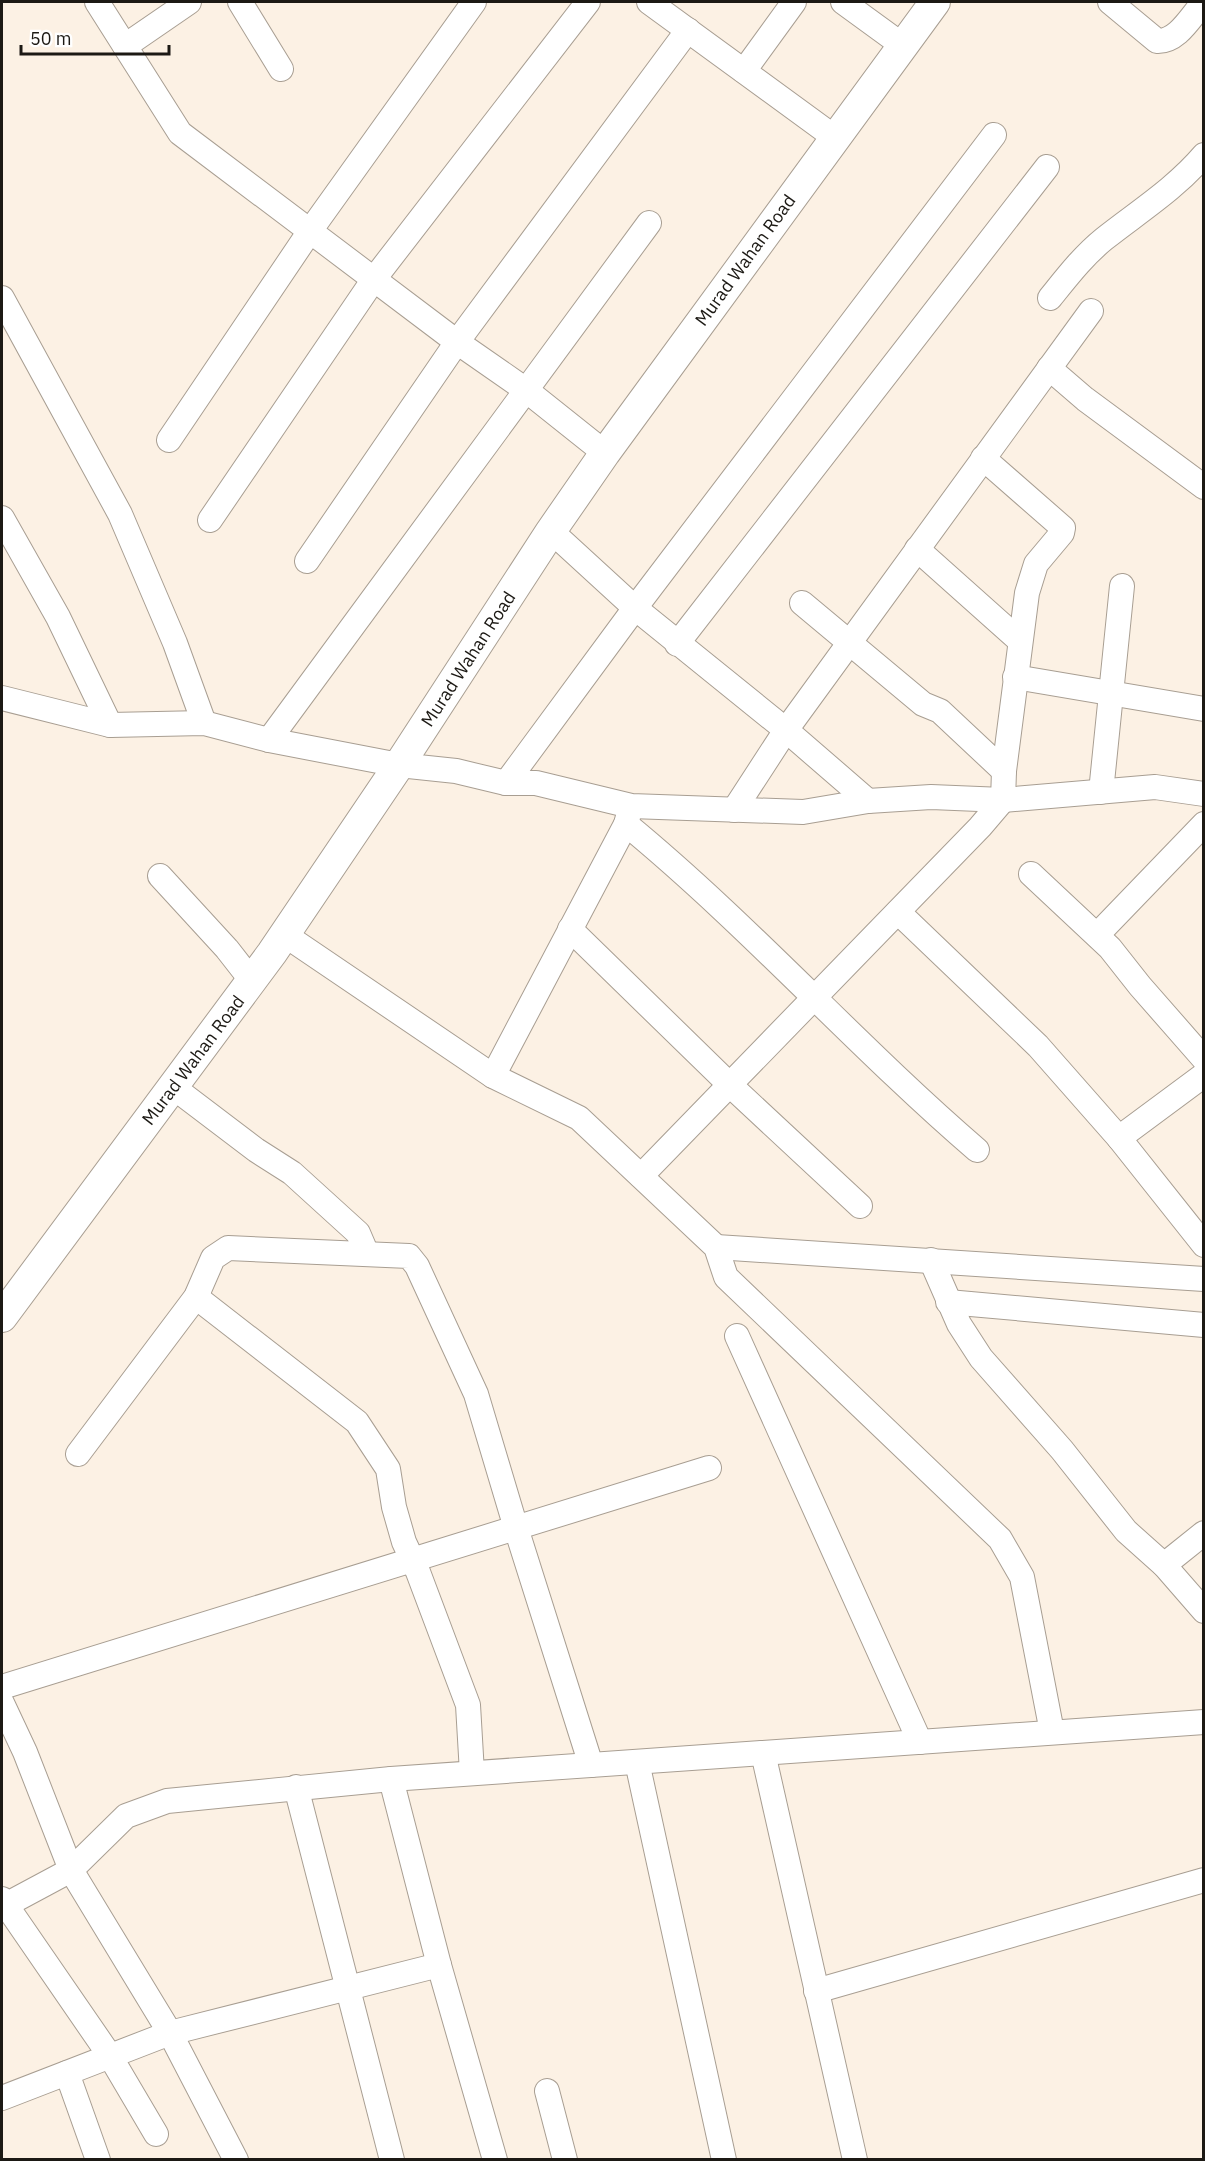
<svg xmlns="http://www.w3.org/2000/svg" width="1205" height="2161" font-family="'IBM Plex Sans',sans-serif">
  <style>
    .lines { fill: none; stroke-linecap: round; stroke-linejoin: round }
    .minor-casing { stroke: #a89e92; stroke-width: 26 }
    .tertiary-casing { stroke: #a89e92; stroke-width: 32 }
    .minor { stroke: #fff; stroke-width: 24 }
    .tertiary { stroke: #fff; stroke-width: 30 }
    .labels { text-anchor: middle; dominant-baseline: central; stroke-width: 5; stroke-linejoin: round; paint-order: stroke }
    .street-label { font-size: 18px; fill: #1c1914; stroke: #fff }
  </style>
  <rect width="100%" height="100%" fill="#fcf1e4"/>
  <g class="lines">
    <g class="minor-casing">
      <g id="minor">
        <polyline points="97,2 180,133 457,342 526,390 605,453"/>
        <polyline points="240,2 281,69"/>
        <polyline points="649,2 834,137"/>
        <polyline points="843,2 902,45"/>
        <path d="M1110,2L1157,41C1178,42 1191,16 1204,2"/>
        <polyline points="125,46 189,2"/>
        <polyline points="744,71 794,2"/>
        <polyline points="2,298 120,514 175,643 204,723"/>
        <path d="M1050,298C1067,277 1083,256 1104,239C1138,212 1175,189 1204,155"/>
        <polyline points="1049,368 1085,399 1204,487"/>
        <polyline points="169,440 310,231 474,2"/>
        <polyline points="2,518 58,617 110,725"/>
        <polyline points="210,520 374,279 588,2"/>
        <polyline points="551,531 635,608 786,730 868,801"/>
        <polyline points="917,549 1019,640"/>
        <polyline points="307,561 457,342 688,30"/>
        <polyline points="802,603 923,704 940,711 1004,771"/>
        <polyline points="677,644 1047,167"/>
        <polyline points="1015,677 1204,709"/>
        <polyline points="2,698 110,725 204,723 269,740 399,765 456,771 506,783 536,783 631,806 803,812 868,801 931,797 1003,800 1155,787 1204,794"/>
        <polyline points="269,740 649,223"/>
        <polyline points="506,783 635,608 994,135"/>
        <polyline points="1101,792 1122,586"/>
        <polyline points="734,810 786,730 1091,311"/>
        <path d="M626,824C750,926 856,1046 977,1150"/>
        <polyline points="1031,874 1110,948 1140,986 1204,1059"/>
        <polyline points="160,876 227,949 252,981"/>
        <polyline points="898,912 1038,1046 1119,1138 1204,1245"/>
        <polyline points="570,929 730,1085 860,1206"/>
        <polyline points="285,935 493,1076 579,1118 716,1247 726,1277 1000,1539 1022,1577 1052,1732"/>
        <polyline points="1097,935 1204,824"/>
        <polyline points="493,1076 626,824 630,809"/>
        <polyline points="173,1087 256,1150 292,1173 358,1233 367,1254"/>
        <polyline points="1119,1138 1204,1075"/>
        <polyline points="641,1176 980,827 1003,800 1004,771 1027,593 1036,564 1062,533 1063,528 983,458"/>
        <polyline points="716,1247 1204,1279"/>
        <polyline points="931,1260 959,1324 981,1358 1062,1450 1126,1531 1164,1565 1204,1611"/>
        <polyline points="196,1297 357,1422 388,1469 394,1507 404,1542 418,1572 468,1705 472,1773"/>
        <polyline points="948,1302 1204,1325"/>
        <polyline points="737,1336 920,1742"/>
        <polyline points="78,1454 196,1297 213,1258 228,1248 409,1256 417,1266 476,1394 516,1528 591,1765"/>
        <polyline points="1164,1565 1204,1533"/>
        <polyline points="2,1687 709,1468"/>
        <polyline points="2,1703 25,1752 71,1870 170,2033 236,2160"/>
        <polyline points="763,1753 855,2160"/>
        <polyline points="637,1762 724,2160"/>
        <polyline points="391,1779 439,1965 495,2160"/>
        <polyline points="296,1787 392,2160"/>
        <polyline points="2,1899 110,2056 156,2134"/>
        <polyline points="2,1907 71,1870 126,1816 167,1801 391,1779 1204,1722"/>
        <polyline points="816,1991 1204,1880"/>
        <polyline points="67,2073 98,2160"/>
        <polyline points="547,2091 565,2160"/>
        <polyline points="2,2098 170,2033 439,1965"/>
      </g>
    </g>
    <g class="tertiary-casing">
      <polyline id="tertiary" points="2,1317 272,953 399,765 551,531 605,453 935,2"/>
    </g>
    <use href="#minor" class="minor"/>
    <use href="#tertiary" class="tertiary"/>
  </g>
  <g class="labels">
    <g class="street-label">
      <text transform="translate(745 260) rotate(-54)">Murad Wahan Road</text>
      <text transform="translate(468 659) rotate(-57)">Murad Wahan Road</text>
      <text transform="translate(193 1060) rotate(-53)">Murad Wahan Road</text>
    </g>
  </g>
  <rect width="1205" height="2161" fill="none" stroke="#1c1914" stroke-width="6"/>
  <path d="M21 45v9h148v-9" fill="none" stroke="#1c1914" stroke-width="3"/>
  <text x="30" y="45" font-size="18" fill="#1c1914" stroke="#ffffff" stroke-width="4.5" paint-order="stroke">50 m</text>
</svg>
